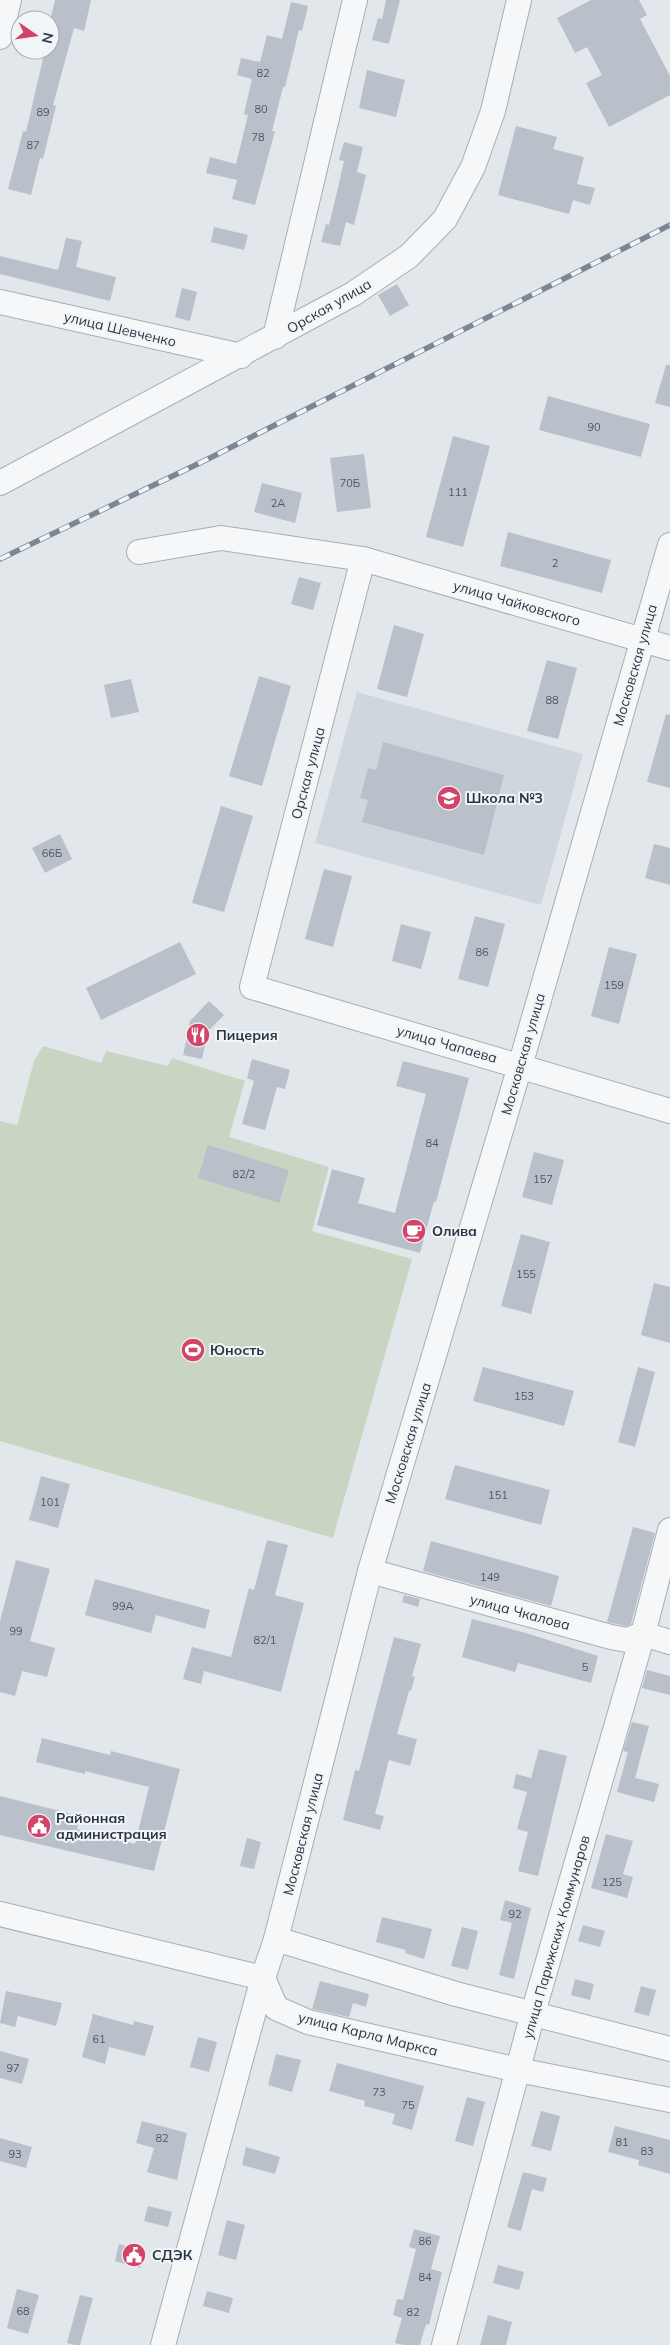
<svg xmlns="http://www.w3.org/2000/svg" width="670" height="2345" font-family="Mulish,sans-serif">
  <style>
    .built { fill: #d0d6dd }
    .green { fill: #c9d5c3 }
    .building { fill: #b9c0c9 }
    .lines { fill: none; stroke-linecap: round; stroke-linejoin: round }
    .minor-casing { stroke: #a7aeb6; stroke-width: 26 }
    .minor { stroke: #f5f7f9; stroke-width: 24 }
    .rail-casing { stroke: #7b8795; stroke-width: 5.5 }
    .rail { stroke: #f2f5f8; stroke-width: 4; stroke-dasharray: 11; stroke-linecap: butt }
    .labels { text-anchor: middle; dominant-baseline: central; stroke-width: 4; stroke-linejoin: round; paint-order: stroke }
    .number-label { font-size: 11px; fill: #4e5865 }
    .street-label { font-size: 14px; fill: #2a3644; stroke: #f2f5f8 }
    .poi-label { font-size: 14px; font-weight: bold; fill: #2a3644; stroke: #f2f5f8; text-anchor: start }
  </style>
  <rect width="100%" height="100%" fill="#e2e7eb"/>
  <polygon class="built" points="357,692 583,754 541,905 315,843"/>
  <polygon class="green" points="43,1046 101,1063 106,1051 168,1066 172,1058 245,1081 229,1137 329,1167 312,1231 412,1259 333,1538 0,1441 0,1121 17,1125 34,1061"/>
  <g class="building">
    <polygon points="55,0 91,0 84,31 74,28 53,105 56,106 43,159 40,158 31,195 8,189 23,131 26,132 45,50 50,50 50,21"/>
    <polygon points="386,0 400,0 389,44 372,40 378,18 382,19"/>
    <polygon points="591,0 639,0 647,15 640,19 670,76 670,95 609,127 586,83 602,75 587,47 575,53 557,18"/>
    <polygon points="291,2 308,6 302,31 299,30 285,87 283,87 272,131 275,131 255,205 232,199 237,180 206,173 210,157 236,164 248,115 244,114 252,79 237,75 241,58 260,62 267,35 282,39"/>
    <polygon points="367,70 405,80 396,117 359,108"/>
    <polygon points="516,126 557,137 553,149 584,157 577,184 595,188 590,205 573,200 569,214 498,195"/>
    <polygon points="344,142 363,147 357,172 366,175 354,225 346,222 340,246 321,242 326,224 329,225 337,192 344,161 339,160"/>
    <polygon points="214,227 248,235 244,250 211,242"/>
    <polygon points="66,238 82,241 76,267 116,277 110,301 0,274 0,256 58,270"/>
    <polygon points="397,284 409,305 390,316 378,295"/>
    <polygon points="182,288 197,292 190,321 175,317"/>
    <polygon points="666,365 670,365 670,407 655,403"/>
    <polygon points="548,396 650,424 641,457 539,430"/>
    <polygon points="453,436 490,446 463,547 426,537"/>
    <polygon points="364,454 371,508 337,512 330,458"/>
    <polygon points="262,483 302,493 295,523 254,512"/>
    <polygon points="508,532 611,560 602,593 500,566"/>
    <polygon points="299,577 321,583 313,610 291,604"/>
    <polygon points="394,625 424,634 407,697 377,689"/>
    <polygon points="547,660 577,668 558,739 527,731"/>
    <polygon points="259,676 291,686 262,786 229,776"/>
    <polygon points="131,679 139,712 111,718 104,685"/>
    <polygon points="666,714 670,715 670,788 647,782"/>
    <polygon points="383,742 504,775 484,855 362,822 368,800 360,798 368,768 376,770"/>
    <polygon points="221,806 253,816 224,912 192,903"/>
    <polygon points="60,834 72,859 45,873 32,848"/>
    <polygon points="654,844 670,848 670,885 645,878"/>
    <polygon points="324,869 352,876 333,947 305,939"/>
    <polygon points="475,916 505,924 488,987 458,979"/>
    <polygon points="401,924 431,932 421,969 392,961"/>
    <polygon points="180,942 196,974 101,1020 86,988"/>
    <polygon points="609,947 637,954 619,1024 591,1016"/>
    <polygon points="209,1001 224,1015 208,1031 202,1059 183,1055 190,1021"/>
    <polygon points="252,1059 290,1070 285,1089 277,1087 265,1130 242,1124 254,1081 247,1078"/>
    <polygon points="403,1061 469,1078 436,1202 434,1201 420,1253 317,1225 332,1169 365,1178 358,1203 395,1213 426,1094 396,1086"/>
    <polygon points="208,1145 289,1170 279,1203 198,1178"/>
    <polygon points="534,1152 564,1160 552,1205 522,1197"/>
    <polygon points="521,1234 550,1242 531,1314 501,1306"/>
    <polygon points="654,1283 670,1287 670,1343 641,1335"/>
    <polygon points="483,1367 574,1391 564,1426 473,1401"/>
    <polygon points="638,1367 655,1372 635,1447 618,1442"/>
    <polygon points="455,1465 550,1490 541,1525 445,1499"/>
    <polygon points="41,1476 70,1484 58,1528 29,1520"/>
    <polygon points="633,1527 655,1533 631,1624 626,1626 607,1622"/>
    <polygon points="267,1540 288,1545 275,1595 304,1603 281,1692 204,1671 201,1684 183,1679 192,1647 231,1657 249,1588 254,1590"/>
    <polygon points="431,1541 559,1576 551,1606 423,1571"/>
    <polygon points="16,1560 50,1569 30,1641 55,1648 47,1677 22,1671 15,1696 0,1692 0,1621"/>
    <polygon points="95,1579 210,1610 205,1629 156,1615 151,1633 85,1615"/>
    <polygon points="404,1595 420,1599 418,1607 402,1602"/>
    <polygon points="472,1619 526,1633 598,1656 591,1683 518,1663 515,1672 462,1657"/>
    <polygon points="394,1637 421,1644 412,1676 415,1677 411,1691 409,1691 397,1734 417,1739 410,1766 389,1760 375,1814 384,1816 380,1830 343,1820 355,1770 359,1771"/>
    <polygon points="647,1670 670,1676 670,1695 642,1688"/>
    <polygon points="632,1722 649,1726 635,1778 659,1784 654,1802 617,1792 628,1752 623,1751"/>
    <polygon points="42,1738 110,1755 111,1751 180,1769 154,1871 0,1835 0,1796 80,1816 77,1829 135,1844 149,1787 85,1771 85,1774 36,1762"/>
    <polygon points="539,1749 567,1756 538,1876 518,1871 528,1832 517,1829 527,1792 513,1788 516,1774 531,1778"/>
    <polygon points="606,1834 633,1841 623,1874 633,1877 627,1898 591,1888"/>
    <polygon points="247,1838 261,1842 254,1869 240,1866"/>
    <polygon points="505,1900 531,1908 514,1979 499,1975 512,1923 500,1920"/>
    <polygon points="382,1917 432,1929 424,1959 405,1953 406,1950 376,1942"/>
    <polygon points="583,1925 605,1931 600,1947 578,1941"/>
    <polygon points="462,1927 478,1931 468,1970 451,1966"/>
    <polygon points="575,1979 594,1984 590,2000 571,1995"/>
    <polygon points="320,1981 369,1994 366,2007 353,2003 349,2017 312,2009"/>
    <polygon points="641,1986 656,1990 649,2016 634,2012"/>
    <polygon points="6,1991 62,2003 56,2026 18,2016 15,2027 0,2023"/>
    <polygon points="93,2014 133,2025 134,2021 154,2026 145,2056 109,2047 105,2064 82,2057"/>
    <polygon points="198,2037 217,2042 209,2072 190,2067"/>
    <polygon points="0,2051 29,2059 22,2084 0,2078"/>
    <polygon points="276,2054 301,2060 292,2092 268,2085"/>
    <polygon points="337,2063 424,2086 412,2130 392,2124 395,2114 364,2106 365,2101 329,2091"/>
    <polygon points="467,2097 485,2102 473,2146 455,2141"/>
    <polygon points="541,2111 560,2116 551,2151 531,2146"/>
    <polygon points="142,2121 187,2133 177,2180 147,2172 154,2148 136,2143"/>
    <polygon points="615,2126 670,2140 670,2174 638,2165 639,2160 608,2152"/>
    <polygon points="0,2138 32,2147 26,2168 0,2161"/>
    <polygon points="246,2147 280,2157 275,2174 242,2165"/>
    <polygon points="523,2172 547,2178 543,2192 532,2189 521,2231 507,2227"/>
    <polygon points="148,2206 172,2212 168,2227 144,2221"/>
    <polygon points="227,2220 245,2225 236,2260 218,2255"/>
    <polygon points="414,2229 440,2236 431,2269 442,2272 429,2325 426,2324 420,2345 404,2345 395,2343 402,2318 393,2315 397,2299 403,2300 416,2249 409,2247"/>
    <polygon points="119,2244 145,2251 140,2268 115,2261"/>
    <polygon points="498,2265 524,2272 519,2290 493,2283"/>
    <polygon points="17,2289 39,2295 28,2334 7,2328"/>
    <polygon points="207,2291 233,2298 229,2313 203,2306"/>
    <polygon points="80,2295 93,2298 80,2345 75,2345 67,2343"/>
    <polygon points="488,2315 512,2322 506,2345 480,2345"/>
  </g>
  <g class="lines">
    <g class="minor-casing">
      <g id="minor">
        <polyline points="0,37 9,0"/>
        <polyline points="0,302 241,356"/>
        <polyline points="275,337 355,0"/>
        <polyline points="0,483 353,294 409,256 445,219 473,167 493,111 519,0"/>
        <polyline points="139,552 221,538 363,559 670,648"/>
        <polyline points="363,559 252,987 670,1111"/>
        <polyline points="370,1571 611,1637 627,1640 643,1634 670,1642"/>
        <polyline points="0,1914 263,1978 276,2008 308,2022 518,2070 670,2100"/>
        <polyline points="276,1939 456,1994 670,2049"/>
        <polyline points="163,2345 263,1978 276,1939 370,1571 520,1066 670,545"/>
        <polyline points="444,2345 533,2013 643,1634 670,1530"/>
      </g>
    </g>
    <use href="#minor" class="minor"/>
    <g class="rail-casing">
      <polyline id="rail" points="0,559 208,459 670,225"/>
    </g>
    <use href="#rail" class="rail"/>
  </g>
  <defs>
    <g id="school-disc" transform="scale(1.25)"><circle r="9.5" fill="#d24568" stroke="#f2f5f8"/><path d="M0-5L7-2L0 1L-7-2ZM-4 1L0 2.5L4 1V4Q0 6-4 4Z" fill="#fff"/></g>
    <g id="restaurant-disc" transform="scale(1.25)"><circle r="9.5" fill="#d24568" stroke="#f2f5f8"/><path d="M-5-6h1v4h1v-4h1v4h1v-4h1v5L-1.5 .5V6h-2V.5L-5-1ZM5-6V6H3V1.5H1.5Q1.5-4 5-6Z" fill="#fff"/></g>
    <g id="cafe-disc" transform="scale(1.25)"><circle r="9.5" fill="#d24568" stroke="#f2f5f8"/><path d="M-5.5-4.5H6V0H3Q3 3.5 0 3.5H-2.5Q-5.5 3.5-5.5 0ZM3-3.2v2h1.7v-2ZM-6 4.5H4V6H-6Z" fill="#fff"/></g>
    <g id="stadium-disc" transform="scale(1.25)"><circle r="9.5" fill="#d24568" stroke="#f2f5f8"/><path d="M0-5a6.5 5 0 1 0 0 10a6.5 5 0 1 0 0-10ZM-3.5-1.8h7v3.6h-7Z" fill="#fff"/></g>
    <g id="civic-disc" transform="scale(1.25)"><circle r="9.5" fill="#d24568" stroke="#f2f5f8"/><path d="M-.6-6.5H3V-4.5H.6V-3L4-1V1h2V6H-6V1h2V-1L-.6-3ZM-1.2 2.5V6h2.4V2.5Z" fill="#fff"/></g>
  </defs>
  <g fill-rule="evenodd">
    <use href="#school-disc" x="449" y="798"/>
    <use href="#restaurant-disc" x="198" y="1035"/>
    <use href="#cafe-disc" x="414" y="1231"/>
    <use href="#stadium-disc" x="193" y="1350"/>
    <use href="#civic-disc" x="39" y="1826"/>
    <use href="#civic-disc" x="134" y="2255"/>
  </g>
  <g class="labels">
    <g class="number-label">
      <text x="263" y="73">82</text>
      <text x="261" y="109">80</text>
      <text x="43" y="112">89</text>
      <text x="258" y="137">78</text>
      <text x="33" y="145">87</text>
      <text x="594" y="427">90</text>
      <text x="350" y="483">70Б</text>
      <text x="458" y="492">111</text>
      <text x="278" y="503">2А</text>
      <text x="555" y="563">2</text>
      <text x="552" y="700">88</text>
      <text x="52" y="853">66Б</text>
      <text x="482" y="952">86</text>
      <text x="614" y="985">159</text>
      <text x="432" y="1143">84</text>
      <text x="244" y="1174">82/2</text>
      <text x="543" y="1179">157</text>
      <text x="526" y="1274">155</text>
      <text x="524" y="1396">153</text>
      <text x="498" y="1495">151</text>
      <text x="50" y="1502">101</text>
      <text x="490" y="1577">149</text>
      <text x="123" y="1606">99А</text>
      <text x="16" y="1631">99</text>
      <text x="265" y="1640">82/1</text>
      <text x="585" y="1667">5</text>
      <text x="612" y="1882">125</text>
      <text x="515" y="1914">92</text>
      <text x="99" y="2039">61</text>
      <text x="13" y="2068">97</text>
      <text x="379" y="2092">73</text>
      <text x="408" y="2105">75</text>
      <text x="162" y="2138">82</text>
      <text x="622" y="2142">81</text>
      <text x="647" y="2151">83</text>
      <text x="15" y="2154">93</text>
      <text x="425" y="2241">86</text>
      <text x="425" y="2277">84</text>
      <text x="23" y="2311">68</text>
      <text x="413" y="2312">82</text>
    </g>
    <g class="street-label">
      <text transform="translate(329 306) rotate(-30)">Орская улица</text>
      <text transform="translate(120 329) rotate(13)">улица Шевченко</text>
      <text transform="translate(517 603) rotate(16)">улица Чайковского</text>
      <text transform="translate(635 665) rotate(-74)">Московская улица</text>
      <text transform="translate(308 773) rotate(-75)">Орская улица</text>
      <text transform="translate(447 1044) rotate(16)">улица Чапаева</text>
      <text transform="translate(523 1054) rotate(-74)">Московская улица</text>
      <text transform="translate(408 1443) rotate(-73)">Московская улица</text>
      <text transform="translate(520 1612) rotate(15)">улица Чкалова</text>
      <text transform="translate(303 1834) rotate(-76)">Московская улица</text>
      <text transform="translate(556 1937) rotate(-74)">улица Парижских Коммунаров</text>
      <text transform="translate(368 2034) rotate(14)">улица Карла Маркса</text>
    </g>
    <g class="poi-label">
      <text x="466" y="798">Школа №3</text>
      <text x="216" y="1035">Пицерия</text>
      <text x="432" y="1231">Олива</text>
      <text x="210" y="1350">Юность</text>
      <text x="56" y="1818">Районная<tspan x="56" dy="16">администрация</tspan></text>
      <text x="152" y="2255">СДЭК</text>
    </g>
  </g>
  <g transform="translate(35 35) rotate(103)"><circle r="24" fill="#f2f5f8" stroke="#a2a9b0"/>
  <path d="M0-4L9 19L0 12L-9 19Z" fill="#d24568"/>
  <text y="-8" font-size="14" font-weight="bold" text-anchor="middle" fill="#2a3644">N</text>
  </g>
</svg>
